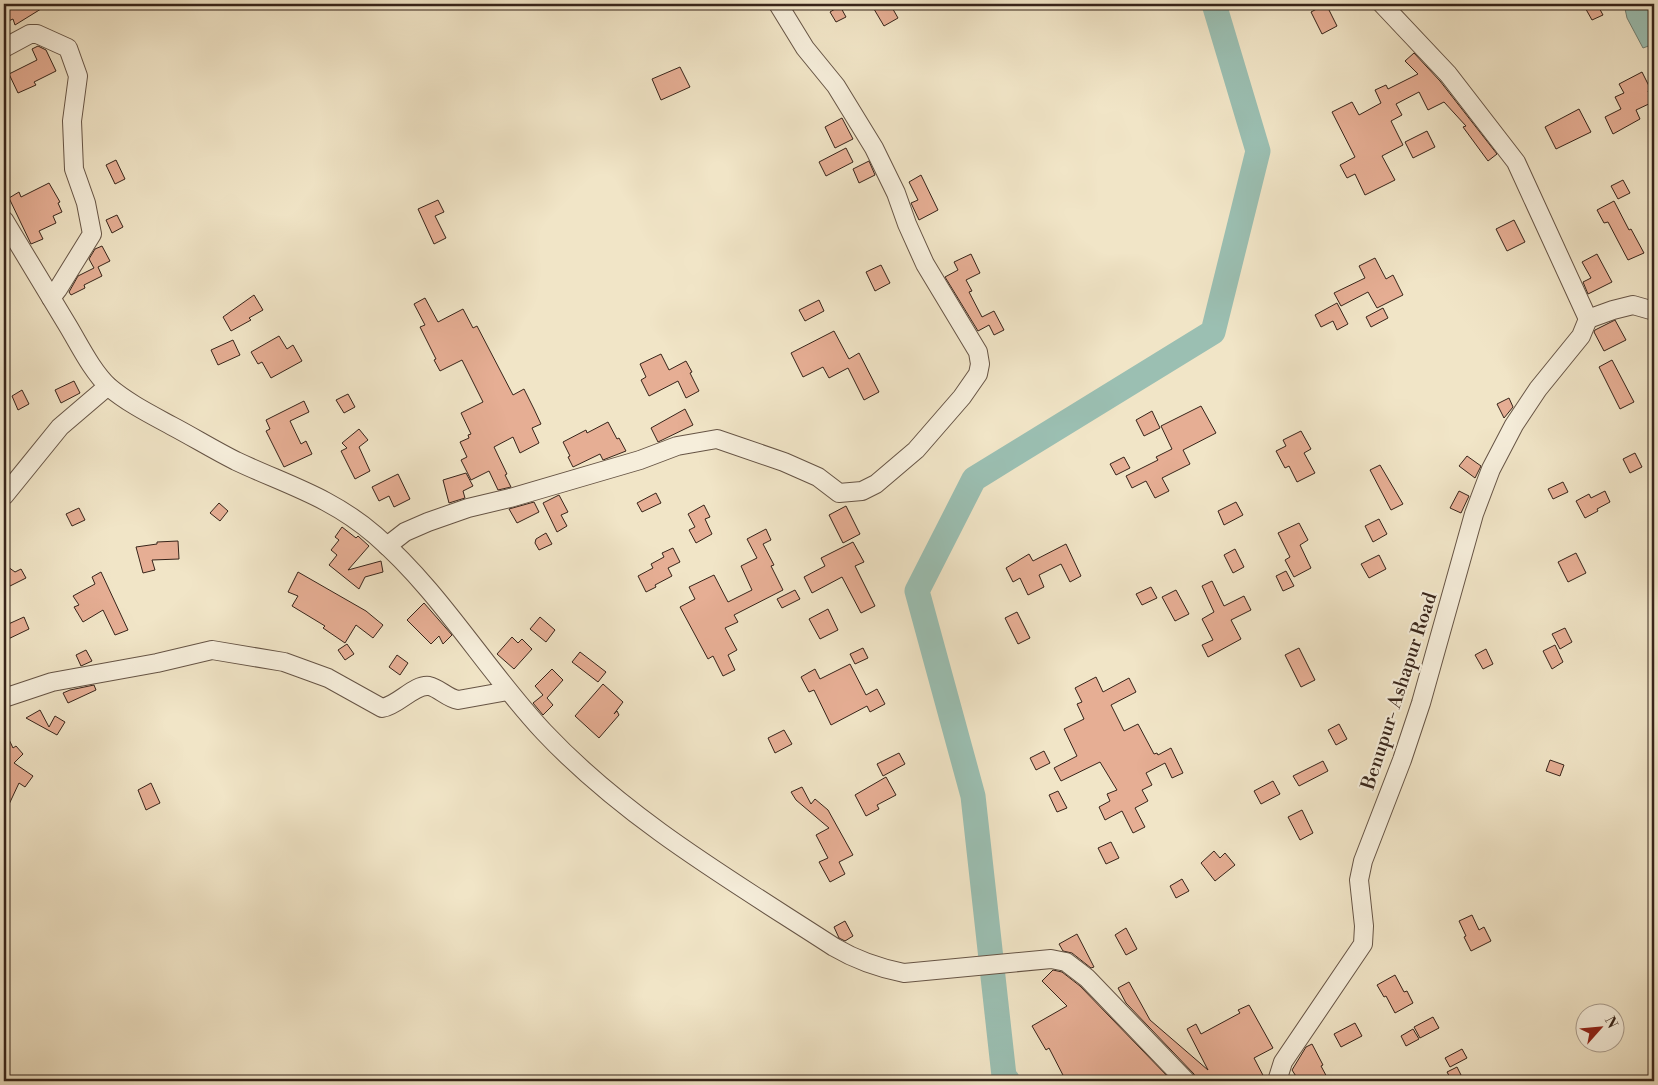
<svg xmlns="http://www.w3.org/2000/svg" width="1658" height="1085" font-family="'Libre Bodoni',serif">
  <style>
    .water { fill: #9bbfb2; stroke: #738175 }
    .lines { fill: none; stroke-linecap: round; stroke-linejoin: round }
    .river { stroke: #9bbfb2; stroke-width: 25 }
    .building { fill: #e6ae94; stroke: #37241a }
    .minor-casing { stroke: #665445; stroke-width: 20 }
    .minor { stroke: #f6eedb; stroke-width: 18 }
    .labels { text-anchor: middle; dominant-baseline: central; stroke-width: 4.5; stroke-linejoin: round; paint-order: stroke }
    .street-label { font-size: 19px; fill: #37241a; stroke: #f6eedb }
  </style>
  <rect width="100%" height="100%" fill="#f1e5c7"/>
  <filter id="stains"><feTurbulence type="fractalNoise" baseFrequency=".004" numOctaves="4"/><feColorMatrix values="0 0 0 0 .2 0 0 0 0 .09 0 0 0 0 .02 0 0 0 .5 -.17"/></filter>
  <radialGradient id="worn" r=".72"><stop offset=".6" stop-color="#630" stop-opacity="0"/><stop offset="1" stop-color="#630" stop-opacity=".3"/></radialGradient>
  <polygon class="water" points="1624,4 1654,4 1654,44 1643,48 1627,18"/>
  <g class="lines">
    <polyline class="river" points="1008,1081 1004,1076 973,796 917,591 974,479 1213,332 1258,151 1214,4"/>
  </g>
  <g class="building">
    <polygon points="11,4 49,4 15,25 13,19 4,23 4,7"/>
    <polygon points="871,4 890,4 898,18 884,26"/>
    <polygon points="1326,4 1337,26 1322,34 1311,12"/>
    <polygon points="1583,4 1597,4 1603,15 1592,20"/>
    <polygon points="840,6 846,17 836,22 830,12"/>
    <polygon points="38,46 46,50 56,71 34,82 36,85 18,93 9,74 37,60 32,49"/>
    <polygon points="1414,53 1440,81 1497,154 1488,161 1463,127 1466,126 1444,102 1428,110 1419,92 1396,104 1402,115 1391,121 1403,145 1382,156 1395,180 1365,195 1355,174 1347,178 1340,165 1355,157 1332,112 1352,102 1359,115 1381,103 1375,90 1386,85 1388,89 1418,74 1405,61"/>
    <polygon points="680,67 690,87 661,100 652,79"/>
    <polygon points="1642,72 1651,90 1648,91 1653,102 1636,110 1640,119 1613,134 1605,117 1621,109 1615,97 1624,93 1619,84"/>
    <polygon points="1579,109 1591,132 1556,149 1545,127"/>
    <polygon points="842,118 853,139 835,148 825,127"/>
    <polygon points="1427,131 1435,147 1413,158 1405,142"/>
    <polygon points="846,148 853,162 826,176 819,162"/>
    <polygon points="116,160 125,179 115,184 106,165"/>
    <polygon points="869,161 875,175 859,183 853,169"/>
    <polygon points="921,175 938,210 919,220 911,203 918,200 909,182"/>
    <polygon points="1623,180 1630,193 1618,199 1611,186"/>
    <polygon points="49,183 60,202 58,203 62,212 53,216 56,223 39,231 43,239 31,244 9,198 19,192 21,197"/>
    <polygon points="438,200 444,212 435,216 446,238 434,244 418,209"/>
    <polygon points="1614,201 1629,230 1631,229 1644,253 1628,260 1608,222 1604,223 1597,210"/>
    <polygon points="117,215 123,227 112,233 106,220"/>
    <polygon points="1514,220 1525,242 1507,251 1496,229"/>
    <polygon points="102,246 110,261 98,267 102,276 84,285 85,288 71,295 69,292 78,276 94,268 89,259 95,249"/>
    <polygon points="971,254 980,273 966,280 972,291 969,292 982,317 994,311 1004,330 994,335 989,325 978,331 945,277 958,270 954,262"/>
    <polygon points="1597,254 1612,282 1588,294 1583,282 1591,278 1582,262"/>
    <polygon points="1375,258 1386,279 1393,275 1403,295 1377,308 1368,292 1341,306 1334,293 1365,278 1359,266"/>
    <polygon points="881,265 890,283 875,291 866,272"/>
    <polygon points="254,295 263,310 249,318 251,320 231,331 223,317"/>
    <polygon points="425,298 438,322 463,309 473,328 477,326 513,395 524,389 534,409 541,424 532,428 539,443 520,453 513,437 494,447 507,474 505,475 511,487 498,490 489,471 471,480 461,460 467,457 460,442 469,438 468,435 471,434 461,413 483,402 462,360 440,371 434,360 436,359 420,327 425,325 414,304"/>
    <polygon points="819,300 824,311 805,321 799,310"/>
    <polygon points="1337,303 1348,324 1337,330 1333,321 1321,327 1315,315"/>
    <polygon points="1383,308 1388,318 1371,327 1366,317"/>
    <polygon points="1615,320 1626,340 1604,351 1594,332 1595,330"/>
    <polygon points="834,331 849,359 859,353 879,392 864,400 848,368 829,378 823,367 803,377 791,353"/>
    <polygon points="279,336 287,349 293,345 302,361 271,378 262,362 258,364 251,352"/>
    <polygon points="233,340 240,355 218,365 211,350"/>
    <polygon points="661,354 669,370 686,361 692,372 690,373 699,391 686,398 678,381 649,396 641,380 646,377 640,364"/>
    <polygon points="1612,360 1634,402 1620,409 1599,367"/>
    <polygon points="74,381 80,393 61,403 55,390"/>
    <polygon points="22,390 29,404 18,410 12,396"/>
    <polygon points="348,394 355,407 344,413 336,400"/>
    <polygon points="1509,398 1513,407 1504,418 1497,404"/>
    <polygon points="304,401 309,412 290,421 301,444 306,441 312,454 284,467 266,431 270,429 266,420"/>
    <polygon points="1201,406 1216,433 1183,450 1190,464 1162,478 1169,491 1155,498 1146,481 1132,488 1126,476 1158,460 1156,457 1172,449 1161,426"/>
    <polygon points="685,409 693,425 658,442 651,428"/>
    <polygon points="1152,411 1160,428 1144,436 1136,420"/>
    <polygon points="608,422 617,439 619,438 626,451 603,460 600,454 573,467 568,457 570,456 563,442 586,430 587,433"/>
    <polygon points="359,429 368,440 359,447 370,471 355,479 341,451 347,448 342,443"/>
    <polygon points="1301,431 1311,449 1304,453 1315,473 1297,482 1289,466 1285,468 1276,451 1286,446 1283,440"/>
    <polygon points="1635,453 1642,467 1630,473 1623,459"/>
    <polygon points="1467,456 1481,466 1475,478 1459,466"/>
    <polygon points="1124,457 1130,468 1116,475 1110,464"/>
    <polygon points="1380,465 1403,504 1391,510 1370,470"/>
    <polygon points="466,473 473,486 463,491 465,498 449,503 443,480"/>
    <polygon points="398,474 410,499 394,507 389,496 379,501 372,487"/>
    <polygon points="1563,482 1568,492 1553,499 1548,489"/>
    <polygon points="1459,491 1469,496 1461,513 1450,508"/>
    <polygon points="1605,491 1610,502 1597,509 1598,511 1585,518 1576,501 1589,494 1591,498"/>
    <polygon points="656,493 661,503 642,512 637,503"/>
    <polygon points="559,495 568,512 561,515 567,526 557,532 543,503"/>
    <polygon points="534,502 539,512 517,523 509,509"/>
    <polygon points="1236,502 1243,515 1224,525 1218,511"/>
    <polygon points="219,503 228,511 220,521 210,513"/>
    <polygon points="704,505 710,517 705,519 712,534 696,543 689,530 695,527 688,514"/>
    <polygon points="846,506 860,534 843,543 829,515"/>
    <polygon points="79,508 85,520 72,526 66,514"/>
    <polygon points="1379,519 1387,534 1373,542 1365,526"/>
    <polygon points="1299,523 1308,540 1300,545 1311,568 1294,577 1285,560 1290,557 1278,533"/>
    <polygon points="342,527 356,538 358,536 369,546 348,570 381,561 383,572 365,577 359,589 329,565 337,555 331,550 339,540 335,537"/>
    <polygon points="766,529 771,540 763,544 774,565 771,566 783,590 734,615 738,622 725,628 737,650 728,655 735,670 723,676 713,656 708,659 680,607 695,599 689,587 714,575 728,602 752,590 741,566 757,558 747,539"/>
    <polygon points="546,533 552,544 539,550 535,543 536,539"/>
    <polygon points="178,541 179,559 152,560 155,570 143,573 136,547 157,544 157,542"/>
    <polygon points="853,542 864,562 855,566 875,606 861,613 842,577 812,593 804,577 825,566 821,558"/>
    <polygon points="1066,544 1081,576 1070,582 1061,564 1039,575 1044,587 1028,595 1020,578 1013,582 1006,568 1029,554 1033,561"/>
    <polygon points="673,548 680,562 668,568 672,576 655,585 656,587 646,592 638,576 653,568 651,564 664,557 662,553"/>
    <polygon points="1235,549 1244,567 1233,573 1224,555"/>
    <polygon points="1576,553 1586,573 1568,582 1558,562"/>
    <polygon points="1379,555 1386,569 1369,578 1361,564"/>
    <polygon points="4,564 15,572 21,569 26,578 4,589"/>
    <polygon points="1286,571 1294,586 1283,591 1276,576"/>
    <polygon points="101,572 128,630 115,635 103,610 83,622 74,607 79,605 73,596 95,584 92,577"/>
    <polygon points="298,572 366,611 383,625 373,638 356,625 345,643 323,628 325,626 292,606 298,596 288,592"/>
    <polygon points="1212,581 1224,606 1244,596 1251,610 1231,620 1241,639 1208,657 1202,645 1213,640 1202,619 1214,612 1202,586"/>
    <polygon points="1151,587 1157,598 1142,605 1136,594"/>
    <polygon points="795,590 800,599 782,608 777,599"/>
    <polygon points="1176,590 1189,614 1175,621 1162,597"/>
    <polygon points="424,603 452,635 443,644 439,636 431,644 407,620"/>
    <polygon points="828,609 838,630 820,639 809,619"/>
    <polygon points="1017,612 1030,638 1018,644 1005,618"/>
    <polygon points="24,617 29,629 4,641 4,626"/>
    <polygon points="540,617 555,630 546,642 530,629"/>
    <polygon points="1565,628 1572,642 1560,649 1552,634"/>
    <polygon points="512,637 518,643 522,639 532,649 514,669 497,654"/>
    <polygon points="347,644 354,654 345,660 338,650"/>
    <polygon points="1555,645 1563,662 1552,669 1543,651"/>
    <polygon points="863,648 868,658 855,664 850,654"/>
    <polygon points="1299,648 1315,680 1301,687 1285,655"/>
    <polygon points="1486,649 1493,664 1483,669 1475,655"/>
    <polygon points="86,650 92,661 81,666 76,655"/>
    <polygon points="580,652 606,672 598,682 572,662"/>
    <polygon points="397,655 408,663 400,675 389,667"/>
    <polygon points="850,664 866,695 877,689 885,704 870,712 867,706 831,725 814,690 809,692 801,677 815,669 820,679"/>
    <polygon points="552,669 563,680 547,698 553,705 543,715 533,703 543,695 535,686"/>
    <polygon points="1096,677 1103,692 1129,678 1136,692 1111,705 1124,731 1138,724 1154,754 1157,753 1158,755 1171,748 1183,773 1172,778 1165,763 1146,773 1152,785 1142,790 1148,801 1135,808 1145,827 1133,833 1122,811 1105,820 1099,807 1110,801 1107,794 1117,790 1100,762 1061,781 1054,768 1077,756 1064,729 1084,719 1077,704 1082,702 1075,688"/>
    <polygon points="603,684 623,702 614,714 617,711 619,715 599,738 575,716"/>
    <polygon points="94,685 96,690 68,703 63,693 70,690"/>
    <polygon points="40,710 49,727 55,716 65,722 57,735 26,718"/>
    <polygon points="1339,724 1347,739 1336,745 1328,730"/>
    <polygon points="4,729 13,748 16,746 23,754 14,763 33,776 25,787 19,783 4,815"/>
    <polygon points="784,730 792,744 775,753 768,738"/>
    <polygon points="1044,751 1050,763 1036,770 1030,758"/>
    <polygon points="899,753 905,764 883,776 877,764"/>
    <polygon points="1550,760 1564,765 1560,776 1546,771"/>
    <polygon points="1323,761 1328,771 1299,786 1293,776"/>
    <polygon points="886,777 896,795 877,805 879,809 866,816 855,795"/>
    <polygon points="1273,781 1280,794 1261,804 1254,791"/>
    <polygon points="151,783 160,803 146,810 138,790"/>
    <polygon points="802,787 811,804 815,799 828,810 853,855 839,862 845,874 830,882 819,862 828,858 816,835 829,828 796,800 791,792"/>
    <polygon points="1058,791 1067,808 1057,812 1049,795"/>
    <polygon points="1302,810 1313,833 1300,840 1288,817"/>
    <polygon points="1111,842 1119,858 1106,864 1098,848"/>
    <polygon points="1214,851 1220,858 1225,853 1235,865 1215,881 1201,863"/>
    <polygon points="1182,879 1189,891 1176,898 1170,886"/>
    <polygon points="1472,915 1479,930 1484,927 1491,941 1471,951 1464,937 1466,936 1459,921"/>
    <polygon points="845,921 853,936 845,941 839,938 834,927"/>
    <polygon points="1126,928 1137,949 1126,955 1115,935"/>
    <polygon points="1077,934 1094,967 1091,968 1072,953 1063,951 1059,944"/>
    <polygon points="1053,970 1062,972 1080,986 1172,1081 1066,1081 1049,1048 1046,1050 1032,1026 1067,1006 1042,981"/>
    <polygon points="1395,975 1404,992 1407,991 1413,1003 1395,1013 1386,996 1384,997 1377,985"/>
    <polygon points="1129,982 1150,1020 1208,1070 1187,1029 1196,1024 1201,1034 1240,1013 1238,1010 1249,1005 1273,1048 1254,1058 1266,1081 1196,1081 1194,1074 1126,1003 1118,988"/>
    <polygon points="1433,1017 1439,1028 1420,1038 1414,1027"/>
    <polygon points="1355,1023 1362,1036 1341,1047 1334,1034"/>
    <polygon points="1413,1029 1419,1039 1406,1046 1401,1036"/>
    <polygon points="1312,1044 1323,1065 1321,1066 1329,1081 1299,1081 1292,1070 1306,1047"/>
    <polygon points="1462,1049 1467,1058 1450,1067 1445,1058"/>
    <polygon points="1457,1067 1464,1081 1452,1081 1447,1072"/>
  </g>
  <g class="lines">
    <g class="minor-casing">
      <g id="minor">
        <polyline points="1382,4 1448,74 1516,162 1588,319 1613,310 1633,305 1654,311"/>
        <polyline points="4,48 30,34 37,34 68,48 78,76 72,121 74,169 86,203 92,234 58,289 51,298"/>
        <path d="M4,220C25,255 47,291 68,326C80,346 92,371 109,387C128,403 150,414 172,426C193,437 214,450 236,461C287,485 331,497 375,535C441,592 485,669 544,732C627,820 734,882 834,947C856,960 879,968 904,973L1051,959L1066,962L1087,978L1186,1081"/>
        <polyline points="4,496 60,427 108,386"/>
        <polyline points="387,546 405,532 428,522 468,508 510,498 640,460 677,446 717,439 784,462 818,477 839,493 862,491 876,484 916,450 962,397 978,374 980,364 978,352 925,264 907,224 896,193 874,148 836,86 805,48 778,4"/>
        <path d="M4,698L52,682L157,663L212,650L284,662L328,678L382,708C399,705 414,684 429,686C439,688 447,698 458,700L508,691"/>
        <polyline points="1277,1081 1283,1062 1363,944 1364,926 1359,880 1363,861 1402,760 1421,703 1474,514 1491,469 1514,425 1538,389 1581,336 1588,319"/>
      </g>
    </g>
    <use href="#minor" class="minor"/>
  </g>
  <g class="labels">
    <g class="street-label">
      <text transform="translate(1399 691) rotate(-72)">Benupur- Ashapur Road</text>
    </g>
  </g>
  <rect width="1658" height="1085" fill="none" stroke="#f1e5c7" stroke-width="20"/>
  <rect x="5" y="5" width="1648" height="1075" fill="none" stroke="#37241a" stroke-width="2.5"/>
  <rect x="10" y="10" width="1638" height="1065" fill="none" stroke="#37241a"/>
  <g transform="translate(1600 1028) rotate(63)"><circle r="24" fill="#f6eedb" stroke="#aa9d8e"/>
  <path d="M0-4L9 19L0 12L-9 19Z" fill="#8f2418"/>
  <text y="-8" font-size="14" font-weight="bold" text-anchor="middle" fill="#37241a">N</text>
  </g>
  <rect width="100%" height="100%" filter="url(#stains)"/>
  <rect width="100%" height="100%" fill="url(#worn)"/>
</svg>
